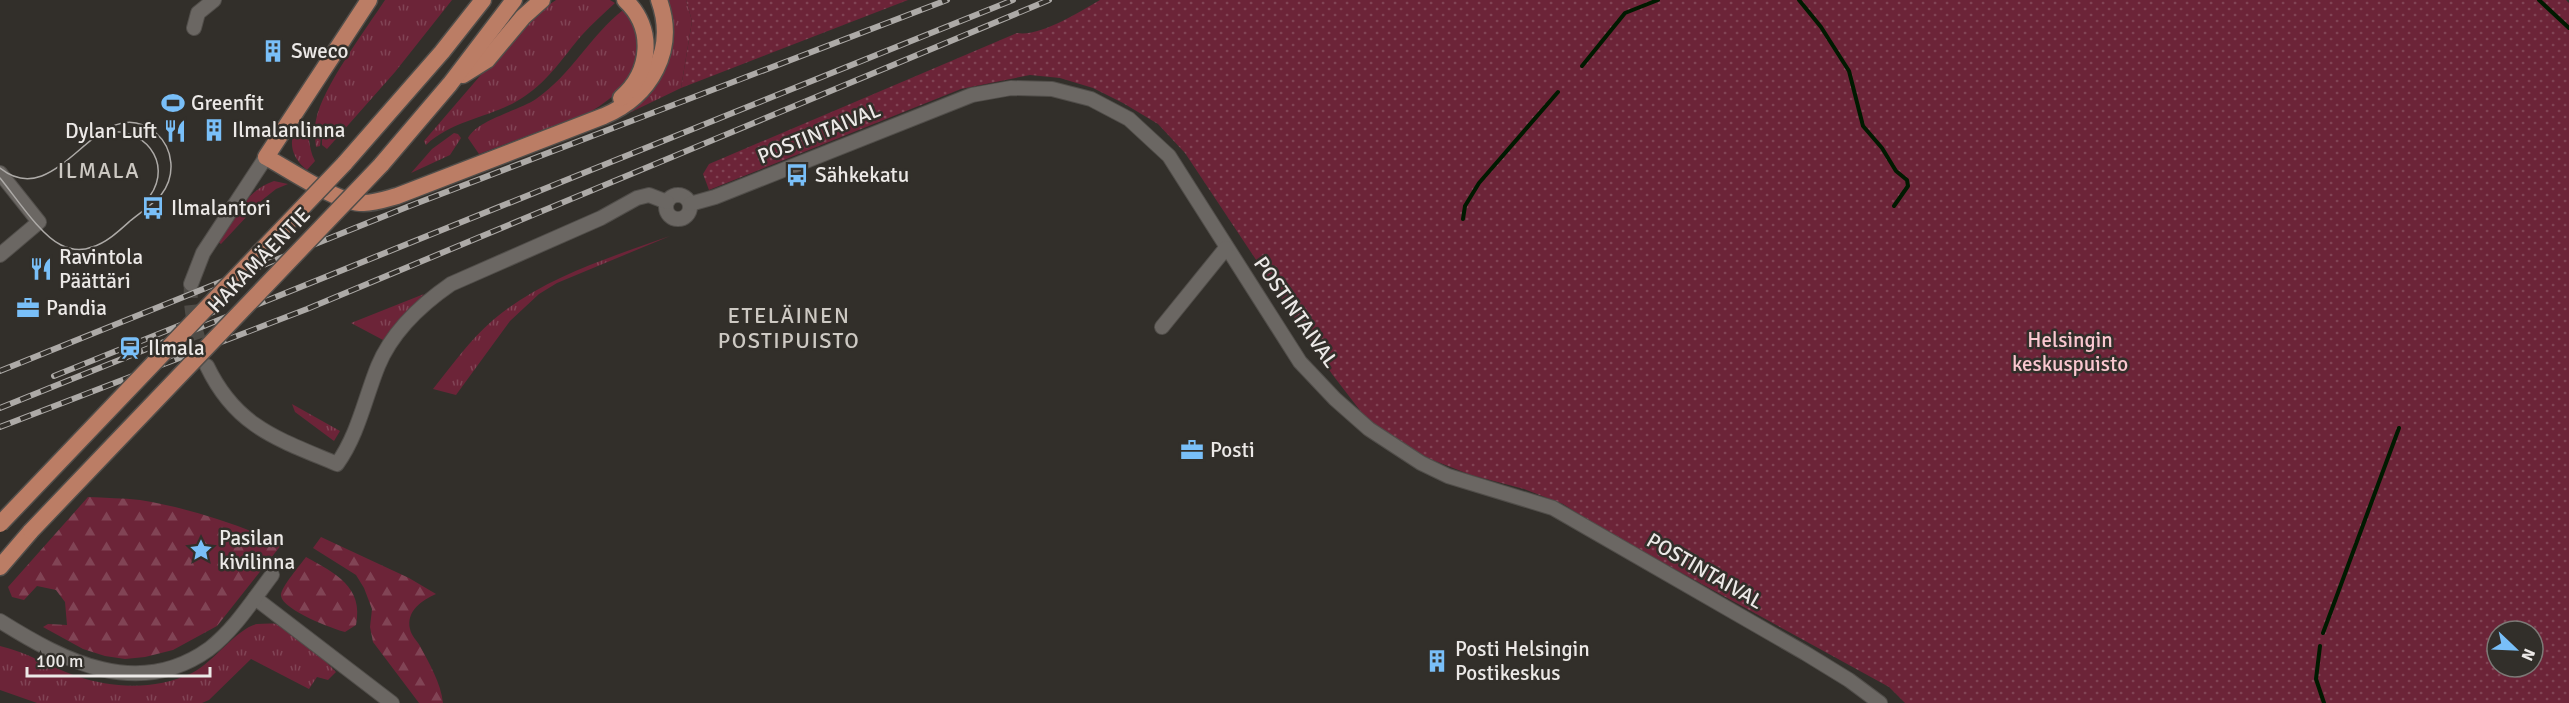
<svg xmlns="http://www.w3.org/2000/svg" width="2569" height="703" font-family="Signika,sans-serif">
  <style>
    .grass { fill: url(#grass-tufts) }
    .forest { fill: url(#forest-firs) }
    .park { fill: url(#park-dots); fill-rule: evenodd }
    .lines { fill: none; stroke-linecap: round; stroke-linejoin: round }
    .stream { stroke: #001a00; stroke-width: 4 }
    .minor-tunnel { stroke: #4e4b46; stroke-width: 14; stroke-dasharray: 14 7; stroke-linecap: butt }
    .minor-casing { stroke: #514e4a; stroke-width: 16 }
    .major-casing { stroke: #514e4a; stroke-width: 19 }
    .minor { stroke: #6b6763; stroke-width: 14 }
    .major { stroke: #bb7d65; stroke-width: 16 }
    .tram { stroke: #adaaa7; stroke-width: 1.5 }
    .rail-casing { stroke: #adaaa7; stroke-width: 6 }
    .rail { stroke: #322f2a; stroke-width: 4; stroke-dasharray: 11; stroke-linecap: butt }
    .major-bridge-casing { stroke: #514e4a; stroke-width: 19; stroke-linecap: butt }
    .major-bridge { stroke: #bb7d65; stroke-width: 16 }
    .labels { text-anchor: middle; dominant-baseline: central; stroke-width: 5; stroke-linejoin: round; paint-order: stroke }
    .poi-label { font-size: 21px; fill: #ece9e7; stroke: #322f2a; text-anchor: start }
    .street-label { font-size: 21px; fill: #ece9e7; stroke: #322f2a }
    .park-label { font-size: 21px; fill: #fac7d0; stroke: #322f2a }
    .neighbourhood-label { font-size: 22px; letter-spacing: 1.5px; fill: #cdc9c3; stroke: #322f2a }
  </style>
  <defs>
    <pattern id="grass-tufts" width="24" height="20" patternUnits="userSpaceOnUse" patternTransform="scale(1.5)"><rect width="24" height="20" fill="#6c2438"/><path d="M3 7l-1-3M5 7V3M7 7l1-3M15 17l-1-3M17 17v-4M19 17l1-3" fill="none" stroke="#814455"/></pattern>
    <pattern id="forest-firs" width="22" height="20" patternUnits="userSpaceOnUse" patternTransform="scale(1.5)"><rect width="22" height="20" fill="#6c2438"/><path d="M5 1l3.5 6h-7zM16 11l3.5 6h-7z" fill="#814455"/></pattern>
    <pattern id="park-dots" width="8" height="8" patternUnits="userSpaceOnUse" patternTransform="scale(1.5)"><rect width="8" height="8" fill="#6c2438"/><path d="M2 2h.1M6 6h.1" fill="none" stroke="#814455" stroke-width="1.8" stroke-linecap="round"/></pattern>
  </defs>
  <rect width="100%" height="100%" fill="#322f2a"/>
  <g class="grass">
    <path d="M385,0H452L395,72L327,149L322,145V126L320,146L316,147C315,138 314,128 316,120C322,88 366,29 385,0Z"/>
    <path d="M556,0H610L615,3C604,13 592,24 582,35C563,57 550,79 525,96C494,118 455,118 426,145L424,141L510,41L538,12Z"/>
    <path d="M666,0H686L692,21L681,88L623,116C669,89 678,50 666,0Z"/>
    <path d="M623,10C628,17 637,25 639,33C647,68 617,97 590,112L479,154L468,138C477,120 518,111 536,99C571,75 590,36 623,10Z"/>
    <path d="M302,119C311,132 307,146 315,161L307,170C289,156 287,136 302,119Z"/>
    <polygon points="454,133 458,134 461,138 450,155 411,173 432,149"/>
    <path d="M274,181L288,184L276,189L261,201L221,244L218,242C233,220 246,190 274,181Z"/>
    <path d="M670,236L557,283L539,294L510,321L456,395L433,389C452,365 470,340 493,320C542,278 611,257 670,236Z"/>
    <polygon points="424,294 383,340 351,323"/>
    <polygon points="292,404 340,431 334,441 295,412"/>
    <path d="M257,624C263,624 270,623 276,624C290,627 326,661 336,672L328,680L317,677L309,689L251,659L209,700L202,703H37L0,690V646C27,652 50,667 76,676C115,689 155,690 192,673C214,662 237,628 257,624Z"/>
  </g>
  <g class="forest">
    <path d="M88,497C105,498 123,498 140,500C189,508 237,524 282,544L217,626L173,650L145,657L125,659L105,656L83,649L43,627L48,624L67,625L65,602L56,590L37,586L24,600L12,597L8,587Z"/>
    <path d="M321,537L409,578L436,594C422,600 406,611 410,629C411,635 417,641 420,646C429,663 441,683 443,703H419L373,642L370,627L372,609L364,588L356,575L313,548Z"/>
    <path d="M306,557C335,573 364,587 356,625L345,632C333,629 283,610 281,596C280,588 301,564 306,557Z"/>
  </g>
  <g class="park">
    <polygon points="686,0 908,0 681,88 692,21"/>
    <path d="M1100,0H2566L2569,3V703H1905L1889,687L1602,529L1563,504L1524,489L1471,475L1430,459L1389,436L1365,417L1332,374L1185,153L1158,124L1123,103L1093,88L1060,78L1030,75L961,89L709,190L703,174L709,164L1017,33C1040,37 1079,12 1100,0ZM2497,631H2533V667H2497Z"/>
  </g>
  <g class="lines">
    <g class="stream">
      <polyline points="1799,0 1821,27 1849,71 1863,126 1882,148 1896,171 1907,180 1908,186 1894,206"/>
      <polyline points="2539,0 2569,28"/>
      <polyline points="1582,66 1625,13 1658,0"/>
      <polyline points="1463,219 1465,206 1479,183 1558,92"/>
      <polyline points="2323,633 2399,428"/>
      <polyline points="2320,646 2316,679 2324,703"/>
    </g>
    <path class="minor-tunnel" d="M191,284C189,311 196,333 205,358"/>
    <g class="minor-casing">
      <g id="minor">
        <polyline points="194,28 198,13 214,0"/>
        <polyline points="0,173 39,222 0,255"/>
        <circle cx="678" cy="207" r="12"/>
        <polyline points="690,204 715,197 972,95 1011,88 1052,89 1091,99 1129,119 1169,156 1300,362 1335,399 1369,429 1421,463 1448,476 1553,508 1805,653 1849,680 1880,703"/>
        <polyline points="191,284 203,253 266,157"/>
        <polyline points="1162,327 1226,248"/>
        <path d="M207,366C236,427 278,439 337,464C358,435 365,398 378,366C392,332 422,304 451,284L601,218L637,198L649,195L667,202"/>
        <polyline points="255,598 392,703"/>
        <path d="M0,621C64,661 138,700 209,649C234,630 253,600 272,575"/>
      </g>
    </g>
    <g class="major-casing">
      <g id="major">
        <path d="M369,0L266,157C290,170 339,204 364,203C375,203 386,199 397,196L604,116C651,96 677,50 659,0"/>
        <polyline points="463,75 487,60 523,17 542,0"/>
        <path d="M621,98C651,72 655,28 625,0"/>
        <polyline points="344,164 442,52 483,0"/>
        <polyline points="381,165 450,84 514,0"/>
        <polyline points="0,567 31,531"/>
      </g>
    </g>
    <use href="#minor" class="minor"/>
    <use href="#major" class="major"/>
    <g class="tram">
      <path d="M110,132C150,129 175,170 145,202"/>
      <path d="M0,168C60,216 98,85 156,133C174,149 176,176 161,195C152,205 140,213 130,221C119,231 106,243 92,247C82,251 71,250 61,245C40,235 15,196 0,178"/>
    </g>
    <g class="rail-casing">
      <g id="rail">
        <polyline points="0,371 407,207 947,0"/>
        <polyline points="54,376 213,312"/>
        <polyline points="0,408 1013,0"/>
        <polyline points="0,427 307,309 1049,0"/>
      </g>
    </g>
    <use href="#rail" class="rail"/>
    <g class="major-bridge-casing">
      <g id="major-bridge">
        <polyline points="0,524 344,164"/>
        <polyline points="31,531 381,165"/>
      </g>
    </g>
    <use href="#major-bridge" class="major-bridge"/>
  </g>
  <defs>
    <g id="building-bare" transform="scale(1.8)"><path d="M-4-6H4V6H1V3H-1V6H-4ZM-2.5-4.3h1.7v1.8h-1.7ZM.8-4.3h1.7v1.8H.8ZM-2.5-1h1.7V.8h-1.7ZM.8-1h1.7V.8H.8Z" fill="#79bff8" stroke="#322f2a" stroke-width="2.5" paint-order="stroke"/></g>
    <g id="stadium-bare" transform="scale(1.8)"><path d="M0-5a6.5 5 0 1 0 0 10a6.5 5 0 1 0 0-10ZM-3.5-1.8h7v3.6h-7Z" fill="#79bff8" stroke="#322f2a" stroke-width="2.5" paint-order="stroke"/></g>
    <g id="restaurant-bare" transform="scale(1.8)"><path d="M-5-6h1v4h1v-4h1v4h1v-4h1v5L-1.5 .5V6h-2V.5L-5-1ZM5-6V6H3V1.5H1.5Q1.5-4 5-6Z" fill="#79bff8" stroke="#322f2a" stroke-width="2.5" paint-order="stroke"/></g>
    <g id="bus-bare" transform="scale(1.8)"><path d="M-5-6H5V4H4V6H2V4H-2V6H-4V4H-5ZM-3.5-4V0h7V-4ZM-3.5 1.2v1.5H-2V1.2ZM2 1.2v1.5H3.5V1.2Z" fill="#79bff8" stroke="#322f2a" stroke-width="2.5" paint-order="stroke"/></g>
    <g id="office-bare" transform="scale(1.8)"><path d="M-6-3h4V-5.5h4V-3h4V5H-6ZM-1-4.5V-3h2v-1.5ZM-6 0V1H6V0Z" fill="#79bff8" stroke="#322f2a" stroke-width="2.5" paint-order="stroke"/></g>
    <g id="station-bare" transform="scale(1.8)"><path d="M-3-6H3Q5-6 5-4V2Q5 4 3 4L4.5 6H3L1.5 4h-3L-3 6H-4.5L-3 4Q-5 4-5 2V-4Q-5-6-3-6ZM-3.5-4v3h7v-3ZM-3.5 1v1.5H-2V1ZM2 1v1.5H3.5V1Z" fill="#79bff8" stroke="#322f2a" stroke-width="2.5" paint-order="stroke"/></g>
    <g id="sight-bare" transform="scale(1.8)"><path d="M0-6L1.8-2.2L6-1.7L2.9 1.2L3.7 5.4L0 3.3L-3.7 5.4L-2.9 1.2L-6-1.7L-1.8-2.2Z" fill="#79bff8" stroke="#322f2a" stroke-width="2.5" paint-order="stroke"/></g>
  </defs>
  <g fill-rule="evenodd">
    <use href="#building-bare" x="273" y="51"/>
    <use href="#stadium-bare" x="173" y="103"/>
    <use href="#building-bare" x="214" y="130"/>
    <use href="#restaurant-bare" x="175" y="131"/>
    <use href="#bus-bare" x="797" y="175"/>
    <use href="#bus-bare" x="153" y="208"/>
    <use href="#restaurant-bare" x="41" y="269"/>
    <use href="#office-bare" x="28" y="308"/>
    <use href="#station-bare" x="130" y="348"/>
    <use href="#office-bare" x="1192" y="450"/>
    <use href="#sight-bare" x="201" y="550"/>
    <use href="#building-bare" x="1437" y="661"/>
  </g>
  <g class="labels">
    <g class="poi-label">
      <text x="291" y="51">Sweco</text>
      <text x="191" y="103">Greenfit</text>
      <text x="232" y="130">Ilmalanlinna</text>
      <text x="157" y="131" text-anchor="end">Dylan Luft</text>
      <text x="815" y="175">Sähkekatu</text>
      <text x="171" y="208">Ilmalantori</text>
      <text x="59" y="257">Ravintola<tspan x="59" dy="24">Päättäri</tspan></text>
      <text x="46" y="308">Pandia</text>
      <text x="148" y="348">Ilmala</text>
      <text x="1210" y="450">Posti</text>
      <text x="219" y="538">Pasilan<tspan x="219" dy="24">kivilinna</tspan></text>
      <text x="1455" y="649">Posti Helsingin<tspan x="1455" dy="24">Postikeskus</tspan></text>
    </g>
    <g class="street-label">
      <text transform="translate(819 133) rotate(-22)">POSTINTAIVAL</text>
      <text transform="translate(259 260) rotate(-46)">HAKAMÄENTIE</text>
      <text transform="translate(1296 312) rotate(55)">POSTINTAIVAL</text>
      <text transform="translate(1705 571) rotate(30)">POSTINTAIVAL</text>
    </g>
    <g class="park-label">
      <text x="2070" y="340">Helsingin<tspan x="2070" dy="24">keskuspuisto</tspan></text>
    </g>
    <g class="neighbourhood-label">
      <text x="99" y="170">ILMALA</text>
      <text x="789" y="315">ETELÄINEN<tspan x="789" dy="25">POSTIPUISTO</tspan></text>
    </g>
  </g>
  <g transform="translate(2515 649) rotate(113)"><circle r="28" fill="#322f2a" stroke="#7c7976" stroke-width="1.5"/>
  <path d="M0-4.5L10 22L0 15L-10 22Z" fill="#79bff8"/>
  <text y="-9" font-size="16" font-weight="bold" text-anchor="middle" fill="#ece9e7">N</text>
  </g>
  <path d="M27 667v9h183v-9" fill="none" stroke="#ece9e7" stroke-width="3"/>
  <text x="36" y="667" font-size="18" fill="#ece9e7" stroke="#322f2a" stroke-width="4.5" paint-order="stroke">100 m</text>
</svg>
